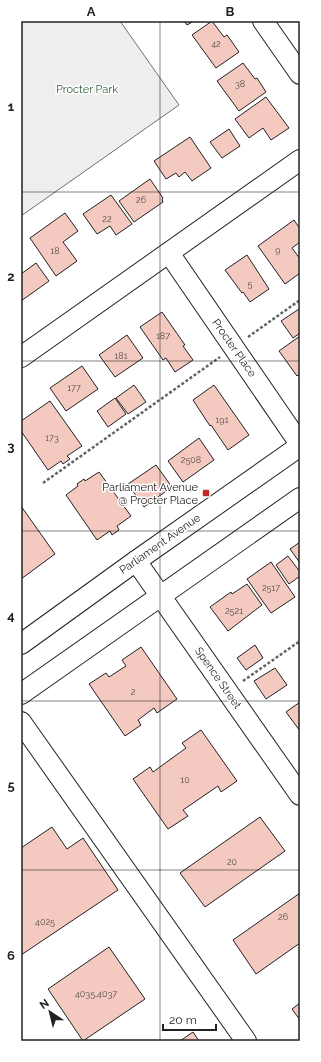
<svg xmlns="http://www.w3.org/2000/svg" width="321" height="1062" font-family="Raleway,sans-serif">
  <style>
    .green { fill: #eee; stroke: #6f6f6f }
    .building { fill: #f3c9c0; stroke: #222 }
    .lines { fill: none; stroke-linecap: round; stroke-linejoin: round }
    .minor-casing { stroke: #222; stroke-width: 22 }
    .path { stroke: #646464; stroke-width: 2.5; stroke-dasharray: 3 2; stroke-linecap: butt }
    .minor { stroke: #fff; stroke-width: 20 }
    .grid { fill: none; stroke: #222; stroke-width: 1; stroke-opacity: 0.55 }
    .poi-dot { fill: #c62828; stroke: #fff; stroke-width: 1.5 }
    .labels { text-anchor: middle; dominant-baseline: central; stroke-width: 3; stroke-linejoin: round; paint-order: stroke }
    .number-label { font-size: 9px; fill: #564c4a }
    .park-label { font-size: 11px; fill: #2f5e38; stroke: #fff }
    .street-label { font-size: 11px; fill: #222; stroke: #fff }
    .poi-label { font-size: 11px; fill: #222; stroke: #fff; text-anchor: end }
    .neatline { fill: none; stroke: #222; stroke-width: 1.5 }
    .grid-label { font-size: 13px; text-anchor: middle; font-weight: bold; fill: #222 }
  </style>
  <rect width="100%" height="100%" fill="#fff"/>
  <polygon class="green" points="21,21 120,21 179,105 21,216"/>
  <g class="building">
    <polygon points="184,21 194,21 187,25"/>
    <polygon points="212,21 224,37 227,35 239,52 216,68 192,35"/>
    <polygon points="243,63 255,79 257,78 266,92 239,111 217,81"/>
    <polygon points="266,97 289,128 271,140 263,128 249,138 235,119"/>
    <polygon points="229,129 240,146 222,158 210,142"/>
    <polygon points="190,137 211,168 192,181 185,172 179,177 176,173 166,179 154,161"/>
    <polygon points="150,179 163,198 162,199 163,202 134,222 119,201"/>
    <polygon points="111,195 132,224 116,235 110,226 97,234 83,214"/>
    <polygon points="65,213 78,231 63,242 77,261 56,276 30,238"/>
    <polygon points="294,220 300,229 300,242 292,248 300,259 300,273 285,284 258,246"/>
    <polygon points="247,255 269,289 250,302 243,292 242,293 225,270"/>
    <polygon points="36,263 49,281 21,301 21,274"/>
    <polygon points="299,309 300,311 300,333 293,338 281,321"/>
    <polygon points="162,312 185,345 183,346 193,360 175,372 166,358 163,360 140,327"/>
    <polygon points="127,335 143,358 115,377 99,355"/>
    <polygon points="300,336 300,378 298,375 297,376 279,351"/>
    <polygon points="82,366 98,389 66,411 50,388"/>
    <polygon points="134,385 146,402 128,414 116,398"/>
    <polygon points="214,385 249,435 228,450 211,425 210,426 193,400"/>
    <polygon points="115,398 126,414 108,427 97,411"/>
    <polygon points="50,401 82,446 67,456 70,459 63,464 61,461 48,470 21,431 21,421"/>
    <polygon points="199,438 214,460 183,482 168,461"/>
    <polygon points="156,465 172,487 144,507 128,484"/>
    <polygon points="99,472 131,516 117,526 119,530 112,535 110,531 97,540 66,495 78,486 77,484 84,479 85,481"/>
    <polygon points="21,506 55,554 21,579"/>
    <polygon points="300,542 300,563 290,549"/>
    <polygon points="288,556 300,572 300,576 289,584 276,565"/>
    <polygon points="271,562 295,597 271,613 247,579"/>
    <polygon points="247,584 262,605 228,631 210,607 231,592 232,594"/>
    <polygon points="255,645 263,658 246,670 237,658"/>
    <polygon points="141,647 177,699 157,713 154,708 138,720 141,725 125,736 89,684 106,673 109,677 126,666 122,660"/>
    <polygon points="275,668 287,685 266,699 254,681"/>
    <polygon points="300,702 300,731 286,712"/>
    <polygon points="201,730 237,781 221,792 218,786 183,810 188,816 168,829 133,779 150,767 153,772 186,748 182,743"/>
    <polygon points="260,817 285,851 205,907 180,873"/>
    <polygon points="52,827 67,849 83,838 118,890 21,955 21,848"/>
    <polygon points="300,893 300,943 256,974 233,940"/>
    <polygon points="109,947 145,999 83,1041 48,989"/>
    <polygon points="300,1003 300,1020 292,1009"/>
    <polygon points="193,1032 199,1041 180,1041"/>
  </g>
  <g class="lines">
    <g class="minor-casing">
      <g id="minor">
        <polyline points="263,21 300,74"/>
        <polyline points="169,253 300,444"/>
        <polyline points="21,357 300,160"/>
        <polyline points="136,561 300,795"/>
        <polyline points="21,644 136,561 300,446"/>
        <polyline points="21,694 300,498"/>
        <polyline points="21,722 246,1041"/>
      </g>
    </g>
    <g class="path">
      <polyline points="248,337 300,300"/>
      <polyline points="43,483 220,357"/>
      <polyline points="243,681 300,641"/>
    </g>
    <use href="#minor" class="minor"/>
  </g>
  <path class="grid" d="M160,21V1041M21,192H300M21,361H300M21,531H300M21,701H300M21,870H300"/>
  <rect class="poi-dot" x="202" y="489" width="8" height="8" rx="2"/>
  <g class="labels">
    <g class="number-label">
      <text x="216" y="44">42</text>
      <text x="240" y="84">38</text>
      <text x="141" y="200">26</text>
      <text x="107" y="219">22</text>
      <text x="278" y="250">9</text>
      <text x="55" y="251">18</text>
      <text x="250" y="284">5</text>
      <text x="163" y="336">187</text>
      <text x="121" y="356">181</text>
      <text x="74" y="388">177</text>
      <text x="222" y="420">191</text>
      <text x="52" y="438">173</text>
      <text x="191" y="460">2508</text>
      <text x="271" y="588">2517</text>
      <text x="234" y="611">2521</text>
      <text x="133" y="692">2</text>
      <text x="185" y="780">10</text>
      <text x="232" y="862">20</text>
      <text x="283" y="917">26</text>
      <text x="45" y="922">4025</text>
      <text x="96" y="994">4035,4037</text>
    </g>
    <g class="park-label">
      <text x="87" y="89">Procter Park</text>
    </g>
    <g class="street-label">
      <text transform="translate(234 348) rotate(55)">Procter Place</text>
      <text transform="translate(160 544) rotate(-35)">Parliament Avenue</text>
      <text transform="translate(218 678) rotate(55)">Spence Street</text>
    </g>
    <g class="poi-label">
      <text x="198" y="487">Parliament Avenue<tspan x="198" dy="13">@ Procter Place</tspan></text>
    </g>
  </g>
  <rect width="321" height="1062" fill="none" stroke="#ffffff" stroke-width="44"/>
  <g transform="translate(50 1012) rotate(325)" stroke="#ffffff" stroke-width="3" paint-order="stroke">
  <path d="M0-3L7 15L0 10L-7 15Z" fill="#222222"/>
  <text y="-6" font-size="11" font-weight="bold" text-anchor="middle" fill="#222222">N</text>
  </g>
  <path d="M163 1024v6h53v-6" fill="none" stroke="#222222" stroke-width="2"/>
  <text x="169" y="1024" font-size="12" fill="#222222" stroke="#ffffff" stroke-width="3" paint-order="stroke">20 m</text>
  <rect x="22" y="22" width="277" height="1018" class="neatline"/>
  <g class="grid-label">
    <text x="91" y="16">A</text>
    <text x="230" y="16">B</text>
    <text x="11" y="111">1</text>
    <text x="11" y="281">2</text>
    <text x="11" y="451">3</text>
    <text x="11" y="620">4</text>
    <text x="11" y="790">5</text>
    <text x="11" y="960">6</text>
  </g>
</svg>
